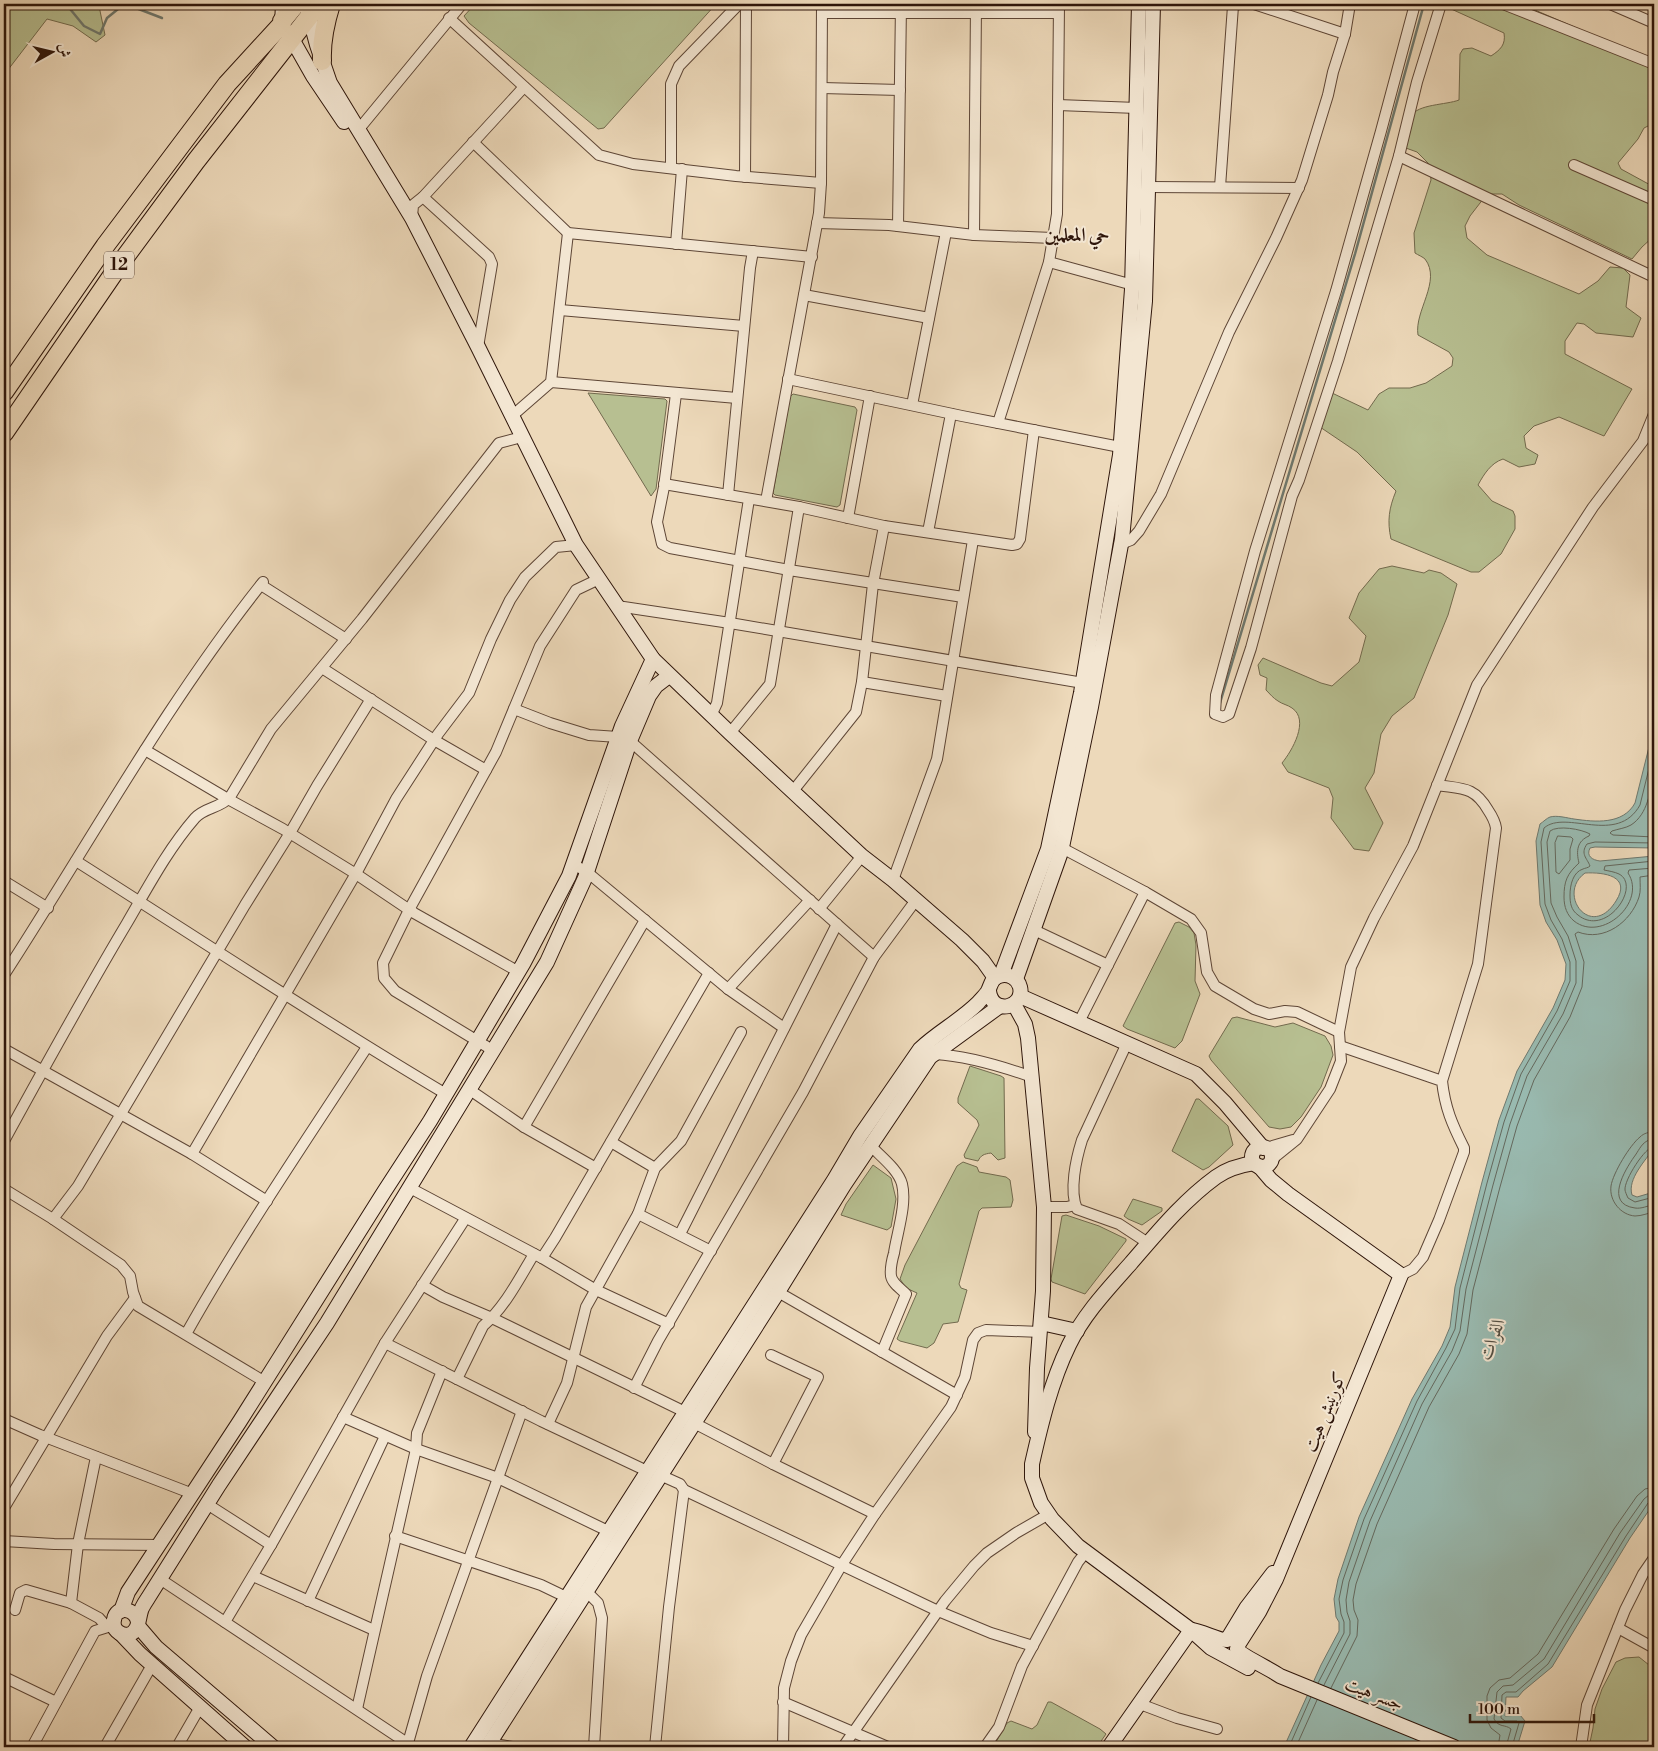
<svg xmlns="http://www.w3.org/2000/svg" width="1658" height="1751" font-family="'Libre Bodoni',Amiri,serif">
  <style>
    .green { fill: #b7bf91; stroke: #726a4e }
    .water { fill: #99bab0; stroke: #6e786e; fill-rule: evenodd }
    .lines { fill: none; stroke-linecap: round; stroke-linejoin: round }
    .shore { stroke: #64685d; stroke-width: 1 }
    .stream { stroke: #6e786e; stroke-width: 2.5 }
    .street-casing { stroke: #5e4636; stroke-width: 12 }
    .secondary-casing { stroke: #2e150a; stroke-width: 16 }
    .highway-casing { stroke: #2e150a; stroke-width: 20 }
    .street { stroke: #f3e6d2; stroke-width: 10 }
    .secondary { stroke: #f3e6d2; stroke-width: 14 }
    .highway { stroke: #edd9ba; stroke-width: 18 }
    .labels { text-anchor: middle; dominant-baseline: central; stroke-width: 4; stroke-linejoin: round; paint-order: stroke }
    .shield { fill: #f3e6d2; stroke: #695446; stroke-width: 1 }
    .shield-label { font-size: 16px; font-weight: bold; fill: #2e150a }
    .street-label { font-size: 18px; fill: #2e150a; stroke: #f3e6d2 }
    .neighbourhood-label { font-size: 19px; font-weight: bold; fill: #2e150a; stroke: #f3e6d2 }
    .water-label { font-size: 19px; font-style: italic; fill: #534f44; stroke: #f3e6d2 }
  </style>
  <rect width="100%" height="100%" fill="#edd9ba"/>
  <filter id="stains"><feTurbulence type="fractalNoise" baseFrequency=".004" numOctaves="4"/><feColorMatrix values="0 0 0 0 .2 0 0 0 0 .09 0 0 0 0 .02 0 0 0 .5 -.17"/></filter>
  <radialGradient id="worn" r=".72"><stop offset=".6" stop-color="#630" stop-opacity="0"/><stop offset="1" stop-color="#630" stop-opacity=".3"/></radialGradient>
  <g class="green">
    <polygon points="4,4 93,4 99,6 105,35 96,42 73,26 47,19 4,75"/>
    <polygon points="475,4 716,4 604,128 598,129 469,23 464,16"/>
    <path d="M1448,4H1521L1616,45L1654,59V125L1652,124L1644,128L1638,139L1618,163L1621,169L1654,187V236L1642,247L1632,259L1519,205L1502,194H1487L1470,216L1465,226L1467,238L1487,255L1579,294L1598,281L1610,267L1623,268L1630,275L1626,307L1641,318L1633,337L1596,333L1584,324L1577,323L1565,341V354L1632,389L1604,436L1559,417L1534,426L1524,436L1526,448L1538,455L1535,464L1519,467L1503,459C1491,463 1484,474 1478,485L1492,501L1513,511L1515,516V529L1501,554L1479,572H1471L1391,539C1387,521 1389,508 1396,491L1357,452L1320,427L1332,393L1368,410L1379,394L1389,388H1410L1426,383L1452,366L1453,358L1449,352L1418,335C1414,311 1442,281 1425,259C1423,257 1418,255 1415,253L1414,233L1431,180L1429,164L1417,152L1403,147C1405,138 1406,125 1411,116C1418,104 1446,105 1459,100L1460,54L1463,49L1472,48L1491,56C1500,50 1506,45 1504,33L1449,8Z"/>
    <polygon points="588,393 665,399 667,401 656,489 651,496"/>
    <polygon points="793,394 855,407 857,410 840,505 837,507 775,495 773,493 790,397"/>
    <path d="M1392,566L1424,573L1429,570L1441,573L1457,584L1448,615L1414,698L1392,716L1381,734L1374,773L1365,788L1383,823L1369,851L1354,849L1331,818L1333,798L1329,788L1288,772L1282,763C1292,751 1310,720 1292,708C1288,705 1282,704 1278,701C1273,698 1270,694 1266,690L1267,678L1260,675L1258,665L1263,658L1321,683L1332,686L1359,662L1366,636L1349,618L1359,593L1379,569Z"/>
    <polygon points="1179,922 1189,927 1194,933 1196,945 1195,981 1200,994 1182,1041 1175,1048 1127,1029 1123,1026 1175,923"/>
    <polygon points="1237,1017 1275,1027 1293,1023 1325,1036 1331,1046 1333,1055 1321,1087 1301,1117 1291,1127 1280,1129 1269,1127 1211,1060 1209,1056 1232,1018"/>
    <path d="M970,1066L1001,1076L1004,1078L1005,1158L998,1160L991,1153C984,1154 981,1155 978,1161L965,1158L964,1155L979,1125L977,1120L958,1103V1098Z"/>
    <polygon points="1196,1099 1199,1099 1228,1126 1233,1145 1209,1167 1203,1170 1172,1151"/>
    <polygon points="963,1162 977,1167 979,1172 1006,1177 1010,1180 1013,1200 1011,1207 982,1208 979,1211 959,1284 961,1288 967,1290 958,1322 943,1324 934,1343 927,1348 900,1341 897,1339 917,1293 906,1288 900,1279 905,1265 957,1166"/>
    <polygon points="873,1165 891,1178 896,1199 891,1227 887,1230 841,1215 846,1204"/>
    <polygon points="1133,1199 1162,1208 1162,1211 1142,1225 1128,1219 1124,1216"/>
    <polygon points="1066,1215 1099,1226 1126,1239 1126,1241 1085,1294 1052,1282 1051,1279 1062,1216"/>
    <polygon points="1639,1657 1654,1669 1654,1747 1589,1747 1593,1728 1595,1709 1602,1689 1616,1662 1625,1658"/>
    <polygon points="1048,1702 1051,1702 1100,1729 1106,1734 1097,1747 993,1747 1007,1723 1011,1721 1032,1729 1037,1725"/>
  </g>
  <path class="water" d="M1654,727V848L1595,847L1590,848C1586,856 1592,860 1600,861L1654,856V1148C1646,1160 1627,1179 1632,1195L1637,1197L1654,1192V1503L1630,1538L1552,1667L1523,1691L1518,1697H1506L1505,1716L1520,1715L1525,1721L1517,1747H1284L1321,1665L1339,1631V1622L1336,1617L1334,1599L1338,1579L1359,1517L1412,1399L1442,1346L1450,1327L1455,1287L1482,1182L1499,1120L1517,1071L1553,1008L1565,980L1566,964L1557,940L1546,922L1540,905L1536,841L1540,824C1543,822 1547,818 1550,817C1557,815 1567,818 1574,819C1595,822 1623,825 1635,803ZM1585,873C1604,872 1632,876 1616,901C1591,941 1556,894 1585,873Z"/>
  <g class="lines">
    <g class="shore">
      <path d="M1654,774C1650,791 1648,814 1631,825C1626,828 1618,829 1612,831L1610,833L1613,835L1654,837"/>
      <polygon points="1558,836 1571,837 1573,839 1570,849 1570,860 1559,874 1556,872 1555,843"/>
      <path d="M1654,843L1595,842L1587,844C1580,854 1587,858 1590,866C1588,868 1585,868 1583,869C1573,872 1570,885 1570,895C1570,903 1571,910 1578,915C1606,938 1642,886 1619,874C1615,872 1609,871 1604,870L1605,866L1654,861"/>
      <path d="M1654,1132C1649,1132 1644,1133 1640,1137C1630,1145 1613,1173 1611,1186C1609,1201 1621,1215 1635,1216C1642,1216 1648,1213 1654,1212"/>
      <path d="M1654,1139C1651,1139 1650,1139 1647,1141C1641,1144 1638,1152 1634,1157C1625,1170 1604,1204 1635,1208C1641,1209 1648,1206 1654,1204"/>
      <path d="M1654,1146C1645,1147 1624,1180 1625,1190C1625,1191 1627,1196 1628,1198L1635,1202L1654,1197"/>
      <path d="M1318,1683L1344,1633V1622L1341,1614L1339,1599L1343,1580L1364,1519L1417,1401L1446,1348L1455,1329L1460,1288L1487,1183L1504,1122L1521,1074L1557,1011L1570,981V962L1562,939L1551,920L1545,904L1541,842L1544,828C1566,809 1617,846 1640,805L1654,748"/>
      <path d="M1324,1685L1350,1634V1621L1347,1612L1346,1600L1349,1582L1370,1521L1422,1404L1452,1351L1460,1331L1466,1289L1493,1185L1510,1124L1527,1076L1563,1014L1576,983V961L1568,936L1557,917L1551,903L1547,842L1550,831C1558,825 1581,829 1590,834L1589,836C1577,841 1576,851 1579,863C1567,874 1564,881 1564,897C1564,907 1567,915 1574,921C1602,943 1647,902 1628,873L1629,870L1654,868"/>
      <path d="M1331,1688L1357,1636L1358,1620L1354,1610L1353,1600L1356,1584L1377,1524L1429,1407L1459,1354L1467,1334L1473,1290L1500,1187L1517,1126L1534,1080L1570,1017L1582,987L1584,962L1575,934L1578,932C1604,942 1631,922 1639,897C1641,891 1640,884 1640,877L1654,875"/>
      <polyline points="1289,1747 1311,1697"/>
      <polyline points="1296,1747 1317,1700"/>
      <polyline points="1498,1747 1500,1735 1491,1728 1487,1720 1487,1696 1490,1688 1499,1680 1510,1678 1538,1654 1614,1529 1637,1496 1645,1489 1654,1487"/>
      <path d="M1506,1747L1511,1729C1505,1724 1499,1728 1494,1719L1497,1692L1503,1686L1513,1685L1544,1659L1620,1533L1644,1499L1649,1495H1654"/>
      <polyline points="1512,1747 1519,1723 1517,1721 1505,1721 1501,1718 1502,1695 1506,1692 1516,1692 1548,1664 1626,1536 1648,1503 1654,1501"/>
    </g>
    <g class="stream">
      <polyline points="66,4 84,26 100,34 107,18 123,5 136,8 162,18"/>
      <polyline points="1220,703 1355,254 1424,4"/>
    </g>
    <g class="street-casing">
      <g id="street">
        <polyline points="1254,4 1345,34"/>
        <polyline points="1415,4 1381,131 1336,291 1255,551 1216,695 1215,714 1223,717 1229,714 1251,648 1292,496 1299,480 1338,361 1399,156 1417,82 1441,4"/>
        <polyline points="1503,4 1654,64"/>
        <polyline points="1610,4 1654,23"/>
        <polyline points="822,13 1058,13"/>
        <polyline points="449,18 599,155 633,164 736,176 821,183"/>
        <polyline points="822,88 900,90"/>
        <polyline points="1058,105 1137,108"/>
        <polyline points="359,129 462,4"/>
        <polyline points="473,142 568,233 812,257"/>
        <polyline points="1399,156 1654,277"/>
        <polyline points="1574,165 1654,200"/>
        <polyline points="671,168 671,84 679,66 739,4"/>
        <polyline points="745,177 746,4"/>
        <polyline points="1148,187 1299,188"/>
        <polyline points="1220,187 1233,6 1239,4"/>
        <polyline points="423,197 489,257 492,264 478,347"/>
        <polyline points="412,218 413,205 423,197 524,87"/>
        <polyline points="817,223 889,225 974,235 1053,238"/>
        <polyline points="898,226 901,4"/>
        <polyline points="974,235 976,4"/>
        <polyline points="676,244 682,169"/>
        <polyline points="1049,262 1133,285"/>
        <polyline points="804,295 929,318"/>
        <polyline points="560,310 744,326"/>
        <polyline points="788,379 962,416 1120,447"/>
        <polyline points="551,382 737,398"/>
        <polyline points="676,394 664,487 657,522 662,544 670,548 789,570 963,597"/>
        <polyline points="912,405 946,232"/>
        <polyline points="512,416 551,382 568,233"/>
        <polyline points="998,423 1049,262 1057,214 1059,4"/>
        <polyline points="664,484 799,507 884,526 1012,545 1017,544 1020,539 1034,430"/>
        <polyline points="728,495 750,268 753,251"/>
        <polyline points="766,501 819,213 821,183 822,4"/>
        <polyline points="848,518 870,396"/>
        <polyline points="928,532 951,414"/>
        <polyline points="1121,544 1131,540 1139,531 1161,494 1229,332 1276,238 1302,180 1328,95 1333,72 1345,34 1350,4"/>
        <polyline points="261,585 346,639"/>
        <polyline points="617,606 730,623 1083,683"/>
        <polyline points="322,668 434,740 486,770"/>
        <polyline points="862,682 947,696"/>
        <polyline points="514,709 550,723 589,735 618,737"/>
        <polyline points="711,716 717,703 749,499"/>
        <polyline points="730,733 770,684 799,507"/>
        <polyline points="630,741 874,957"/>
        <polyline points="145,750 228,799 283,829 356,874 414,913 519,972"/>
        <path d="M1437,785C1462,789 1474,786 1488,810C1492,816 1495,821 1496,828L1478,964L1442,1081"/>
        <polyline points="793,791 856,712 862,682 873,584 884,526"/>
        <polyline points="1062,848 1145,892 1191,919 1201,933 1207,972 1215,986 1254,1009 1269,1014 1285,1011 1297,1012 1339,1032"/>
        <path d="M76,861C199,939 321,1020 446,1094"/>
        <polyline points="573,864 587,872 728,989 784,1028"/>
        <polyline points="893,880 937,759 973,540"/>
        <polyline points="4,881 48,908"/>
        <polyline points="819,909 862,856"/>
        <polyline points="1034,930 1108,965"/>
        <path d="M4,975C89,844 165,705 263,582"/>
        <polyline points="728,989 810,900"/>
        <polyline points="1079,1022 1145,892"/>
        <path d="M1127,1043L1082,1140C1076,1159 1069,1191 1077,1209L1119,1224L1148,1243"/>
        <path d="M1340,1046L1442,1081C1445,1108 1452,1124 1464,1148V1152L1439,1220L1423,1257L1413,1269L1401,1275"/>
        <polyline points="4,1049 192,1154 267,1201"/>
        <polyline points="494,1051 395,991 384,978 383,963 410,908 496,752 540,646 576,590 599,579"/>
        <path d="M935,1054C968,1056 1001,1066 1032,1077"/>
        <polyline points="470,1090 524,1127 596,1168"/>
        <polyline points="524,1127 645,920"/>
        <path d="M4,1141C44,1068 84,995 127,923C148,887 168,849 195,818C205,807 221,808 230,797L271,729L362,619L499,443L522,437"/>
        <polyline points="611,1142 655,1168"/>
        <path d="M870,1145C880,1156 898,1169 902,1184C907,1204 897,1233 894,1253C892,1260 890,1269 891,1276C892,1283 901,1289 906,1294L882,1352"/>
        <polyline points="1266,1148 1293,1140"/>
        <polyline points="192,1154 358,870 396,799 438,734 469,693 491,639 510,600 525,577 556,547 576,545"/>
        <polyline points="1271,1160 1297,1139 1330,1089 1341,1061 1339,1032 1351,967 1374,918 1413,846 1477,685 1593,507 1643,441 1654,414"/>
        <polyline points="410,1188 542,1258 596,1290 669,1324"/>
        <polyline points="4,1189 53,1219 121,1265 130,1276 133,1292 138,1306 265,1382"/>
        <polyline points="1044,1207 1067,1207 1075,1205"/>
        <polyline points="638,1214 711,1251"/>
        <polyline points="53,1219 78,1186 245,905 290,833 317,786 371,699"/>
        <polyline points="680,1234 837,924"/>
        <polyline points="542,1258 555,1238 709,973"/>
        <polyline points="422,1285 443,1297 492,1318 685,1412"/>
        <polyline points="778,1292 957,1395"/>
        <path d="M186,1334C241,1236 305,1142 367,1047"/>
        <polyline points="385,1343 541,1421 647,1471"/>
        <polyline points="771,1355 818,1377 773,1464"/>
        <path d="M457,1379L483,1326C505,1307 519,1279 534,1254"/>
        <polyline points="634,1388 658,1341 803,1092 874,957 916,900"/>
        <polyline points="343,1417 416,1449 498,1478 608,1531"/>
        <polyline points="4,1419 40,1435 193,1494"/>
        <polyline points="694,1423 773,1464 875,1514"/>
        <polyline points="548,1424 567,1383 586,1307 638,1214 655,1168 681,1141 741,1032"/>
        <polyline points="96,1457 78,1544 71,1603 99,1618 106,1626"/>
        <polyline points="660,1475 680,1484 684,1490 938,1611 991,1633 1033,1646"/>
        <polyline points="207,1504 271,1545"/>
        <polyline points="4,1508 107,1336 135,1298"/>
        <polyline points="395,1536 541,1585 566,1597"/>
        <polyline points="4,1541 54,1544 160,1545"/>
        <polyline points="253,1576 374,1630"/>
        <polyline points="160,1579 413,1747"/>
        <polyline points="586,1591 598,1603 602,1618 594,1747"/>
        <polyline points="308,1601 385,1436"/>
        <polyline points="15,1610 20,1593 26,1590 71,1603"/>
        <polyline points="225,1622 271,1545 385,1343 465,1219"/>
        <polyline points="1618,1628 1654,1648"/>
        <polyline points="4,1677 56,1702"/>
        <polyline points="783,1702 888,1747"/>
        <polyline points="1140,1704 1177,1718 1217,1729"/>
        <polyline points="357,1709 416,1449 417,1433 442,1371"/>
        <polyline points="408,1743 427,1676 522,1411"/>
        <polyline points="489,1743 512,1747"/>
        <polyline points="32,1747 95,1631 111,1626"/>
        <polyline points="105,1747 152,1665"/>
        <polyline points="177,1747 200,1707"/>
        <polyline points="655,1747 669,1607 684,1490"/>
        <polyline points="783,1747 784,1688 791,1661 801,1635 841,1566 875,1514 951,1407 965,1377 973,1340 978,1333 986,1330 1041,1332"/>
        <polyline points="843,1747 945,1601 974,1566 987,1553 1016,1533 1049,1514"/>
        <polyline points="985,1747 999,1727 1022,1666 1078,1562 1086,1552"/>
        <polyline points="1581,1747 1587,1705 1625,1610 1643,1574 1654,1558"/>
      </g>
    </g>
    <g class="secondary-casing">
      <g id="secondary">
        <polyline points="283,4 282,24 284,29 292,39 313,76 344,122"/>
        <polyline points="306,4 317,45 330,83 412,218 478,347 576,545 653,659 730,733 862,856 893,880 962,940 983,961 995,978"/>
        <polyline points="1001,975 1048,849 1081,693 1120,455 1132,289 1139,4"/>
        <polyline points="1016,979 1061,852 1091,707 1122,539 1145,301 1153,4"/>
        <polyline points="1020,996 1196,1074 1225,1103 1263,1148"/>
        <polyline points="1014,1004 1025,1024 1028,1038 1044,1207 1043,1291 1037,1368 1035,1432"/>
        <circle cx="1262" cy="1157" r="10"/>
        <path d="M1259,1166L1271,1180L1288,1194L1401,1275L1276,1579L1259,1612L1238,1645L1237,1649C1240,1655 1272,1670 1280,1676L1454,1747"/>
        <polyline points="1041,1323 1077,1331"/>
        <polyline points="121,1611 128,1592 240,1421 384,1192 430,1121 523,964 569,876 622,726 653,659"/>
        <path d="M138,1622C136,1609 116,1604 114,1620C113,1624 114,1628 117,1631C120,1634 124,1635 128,1635C140,1632 138,1617 142,1608C144,1604 146,1601 148,1598L219,1485L327,1323L547,962L585,878L630,741L649,696L656,686L669,676"/>
        <polyline points="138,1626 156,1647 273,1747"/>
        <path d="M1191,1630C1202,1631 1220,1641 1227,1640L1247,1607L1273,1573"/>
        <polyline points="121,1634 140,1654 245,1747"/>
        <path d="M1248,1668L1211,1648L1191,1630L1078,1546L1052,1519L1041,1503L1032,1478V1464C1041,1424 1051,1382 1069,1345C1084,1314 1108,1289 1131,1263C1157,1233 1183,1201 1216,1177C1227,1169 1241,1165 1254,1163"/>
        <path d="M471,1747L834,1180L860,1136L920,1049C938,1032 961,1020 978,1003C981,999 986,995 988,991C991,985 991,979 999,976C1008,973 1018,978 1020,987C1025,1008 992,1016 989,991"/>
        <polyline points="487,1747 778,1292 844,1185 930,1057 1000,1006"/>
        <polyline points="1109,1747 1191,1630"/>
      </g>
    </g>
    <g class="highway-casing">
      <g id="highway">
        <path d="M322,61C321,40 325,23 331,4"/>
        <polyline points="4,392 105,246 181,145 227,84 282,24 282,21 296,4"/>
        <polyline points="4,433 120,264 196,161 319,4"/>
      </g>
    </g>
    <use href="#street" class="street"/>
    <use href="#secondary" class="secondary"/>
    <use href="#highway" class="highway"/>
  </g>
  <g class="labels">
    <rect class="shield" x="104" y="251.5" width="30" height="27" rx="4"/>
    <g class="shield-label">
      <text x="119" y="265">12</text>
    </g>
    <g class="street-label">
      <text transform="translate(1325 1412) rotate(-68)">كورنيش هيت</text>
      <text transform="translate(1374 1694) rotate(22)">جسر هيت</text>
    </g>
    <g class="neighbourhood-label">
      <text x="1077" y="235">حي المعلمين</text>
    </g>
    <g class="water-label">
      <text transform="translate(1492 1339) rotate(-70)">الفرات</text>
    </g>
  </g>
  <rect width="1658" height="1751" fill="none" stroke="#edd9ba" stroke-width="20"/>
  <rect x="5" y="5" width="1648" height="1741" fill="none" stroke="#2e150a" stroke-width="2.5"/>
  <rect x="10" y="10" width="1638" height="1731" fill="none" stroke="#2e150a"/>
  <g transform="translate(52 52) rotate(82)" stroke="#f3e6d2" stroke-width="4" paint-order="stroke">
  <path d="M0-4L9 19L0 12L-9 19Z" fill="#2e150a"/>
  <text y="-8" font-size="14" font-weight="bold" text-anchor="middle" fill="#2e150a">ش</text>
  </g>
  <path d="M1470 1714v8h124v-8" fill="none" stroke="#2e150a" stroke-width="2.5"/>
  <text x="1478" y="1714" font-size="15" fill="#2e150a" stroke="#f3e6d2" stroke-width="4" paint-order="stroke">100 m</text>
  <rect width="100%" height="100%" filter="url(#stains)"/>
  <rect width="100%" height="100%" fill="url(#worn)"/>
</svg>
